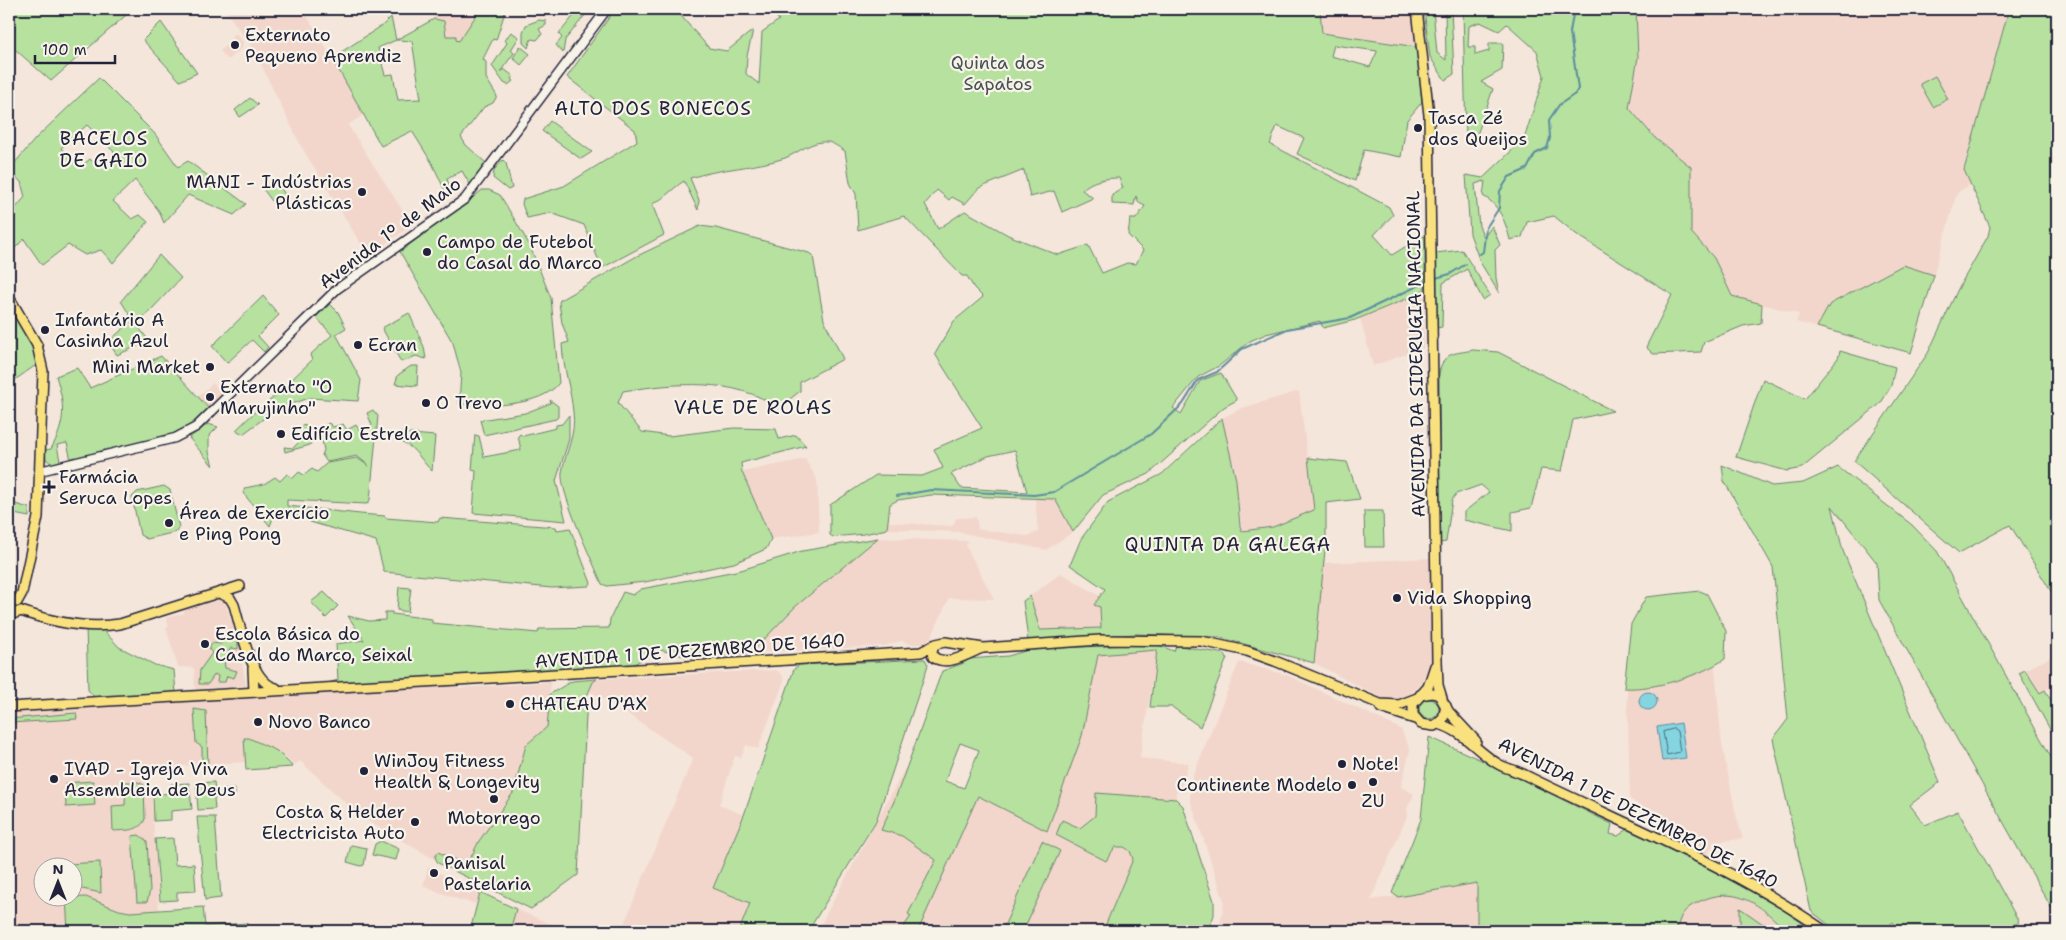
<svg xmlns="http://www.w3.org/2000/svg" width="2066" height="940" font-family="'Shantell Sans',sans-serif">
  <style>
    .built { fill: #f2d6cb }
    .green { fill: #b6e19f; stroke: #6c826d; fill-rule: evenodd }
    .water { fill: #85d5e0; stroke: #5d8d9e }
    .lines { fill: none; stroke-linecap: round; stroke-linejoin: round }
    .shore { stroke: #4a6a7d; stroke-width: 1 }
    .stream { stroke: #5d8d9e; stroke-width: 2 }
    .minor-casing { stroke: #22223b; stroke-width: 11 }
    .major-casing { stroke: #22223b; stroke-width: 12 }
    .minor { stroke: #f7f3e8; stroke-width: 8 }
    .major { stroke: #fae180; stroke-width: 9 }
    .poi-dot { fill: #22223b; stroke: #f7f3e8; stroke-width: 2 }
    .labels { text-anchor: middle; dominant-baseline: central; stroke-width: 4.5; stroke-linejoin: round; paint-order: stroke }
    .poi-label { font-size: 18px; fill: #22223b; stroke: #f7f3e8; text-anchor: start }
    .park-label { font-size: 18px; fill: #475254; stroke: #f7f3e8 }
    .street-label { font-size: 18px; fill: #22223b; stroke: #f7f3e8 }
    .neighbourhood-label { font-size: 19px; letter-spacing: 1px; fill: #22223b; stroke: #f7f3e8 }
  </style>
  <rect width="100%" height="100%" fill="#f5e6db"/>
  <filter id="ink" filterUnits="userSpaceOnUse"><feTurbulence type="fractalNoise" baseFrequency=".02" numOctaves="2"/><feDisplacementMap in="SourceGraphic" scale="10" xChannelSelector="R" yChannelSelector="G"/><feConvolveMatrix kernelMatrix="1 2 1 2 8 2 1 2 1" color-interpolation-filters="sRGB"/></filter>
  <g filter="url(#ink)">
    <g class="built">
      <polygon points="234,9 303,9 365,114 348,125 412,225 371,254 367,254 301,146 261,65 261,60 227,13"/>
      <polygon points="433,9 477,9 475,17 459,41 446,36 444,21 434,19"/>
      <polygon points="1320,9 1413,9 1417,47 1322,33"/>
      <polygon points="1636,9 2009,9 1964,170 1971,184 1957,193 1911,353 1796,322 1799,314 1732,296 1714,258 1691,232 1691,167 1655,138 1629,108 1638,57"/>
      <polygon points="236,33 243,42 243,47 230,59 227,59 220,51 233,40 231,37"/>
      <polygon points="1416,295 1426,298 1423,348 1373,366 1360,318"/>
      <polygon points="213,383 223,395 210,410 198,397"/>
      <polygon points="1299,391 1314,510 1273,527 1242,531 1236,480 1222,418 1242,408"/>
      <polygon points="805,459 817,479 819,532 770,539 742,472"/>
      <polygon points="1035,498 1055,499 1073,532 1046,550 958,532 887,529 888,522 953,526 956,518 976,517 978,529 1027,536 1038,532"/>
      <polygon points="878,538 968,541 966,546 994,599 949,598 932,636 924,644 909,644 902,641 884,646 751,653 795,607"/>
      <polygon points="1430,558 1431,664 1419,687 1402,698 1387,701 1314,663 1323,563"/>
      <polygon points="1061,573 1100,596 1094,604 1100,607 1101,628 1040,630 1030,596"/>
      <polygon points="224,598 240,648 246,686 195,689 194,668 178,667 166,628 169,627 166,618 184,613 184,610"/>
      <polygon points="1157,650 1140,758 1189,763 1179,791 1176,792 1176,799 1096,794 1095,816 1080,828 1056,835 1106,861 1114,848 1120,846 1130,851 1133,855 1133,859 1103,931 817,931 905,768 964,788 1082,736 1098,655"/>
      <polygon points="2057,654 2057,684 2041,693 2025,670"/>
      <polygon points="1239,662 1287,675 1401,729 1410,750 1401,787 1414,794 1407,809 1408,814 1371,900 1477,883 1477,931 1219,931 1224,901 1190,799 1190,783"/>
      <polygon points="1715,666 1721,738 1736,815 1743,839 1713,842 1713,847 1706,854 1630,799 1627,688 1675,681"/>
      <polygon points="777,670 783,676 784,681 758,749 746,745 741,758 735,756 719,805 744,815 713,888 751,903 739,931 621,931 693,758 611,703 589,691 593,682 597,679"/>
      <polygon points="459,676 459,688 551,682 547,727 526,745 513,793 479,841 462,875 362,818 300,761 294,765 277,751 249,738 244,738 246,762 150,768 159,911 130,912 119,910 86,897 73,897 72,868 42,868 42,898 66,898 68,931 9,931 9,710"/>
      <polygon points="428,867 479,892 476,904 460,900 423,886"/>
      <polygon points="480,892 516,909 566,931 470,931"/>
      <polygon points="1723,893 1732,894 1750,901 1772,917 1786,931 1676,931 1679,917 1691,905 1711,896"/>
    </g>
    <g class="green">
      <polygon points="9,9 133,9 51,81 9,44"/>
      <path d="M477,9H510L505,12L496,40L493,39L483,59L486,62V78L497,96L493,103L484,107L461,137L466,145L486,163L487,166L472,188L462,171L447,179L452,193L448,197L432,163L412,131L381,146L332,58L383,25L391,17L396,40L434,19L444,21L446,36H456V40L459,41L475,17ZM396,40L412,41L421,99L398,100L393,74L385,75L378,48Z"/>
      <polygon points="579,9 590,9 565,40 563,53 556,45 562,38 559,34"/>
      <path d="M615,9H675L709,48L727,51L753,30L747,56L746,74L759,84L762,32L779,20L774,14L776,9H1320L1322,33L1417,47L1422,102L1407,120L1401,157L1364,150L1355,181L1297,154L1304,138L1277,126L1270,144L1389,207L1393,215L1374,235L1392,255L1408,245L1414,248L1420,235L1425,237V289L1416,295L1355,320L1323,328L1320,321L1266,334L1250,341L1219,366L1198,377L1173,408L1181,414L1200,381L1221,373L1237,400L1224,407L1149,474L1103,495L1073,532L1055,499L931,495L898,500L890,504L887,529L864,534L833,537L830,535V505L876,475L922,476L943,468L934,449L982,428L935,354L954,321L983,297L974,288L967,276H962L904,216L858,230L856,194L850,183L845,151C840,148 833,143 828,142C812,140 798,153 785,158C754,168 721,168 690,178L699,200L698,210L684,181C673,188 663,200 652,204L664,235L602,268L584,225L551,213L527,218L522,204L523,199L564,186L637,141L635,130L567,77ZM1334,45L1377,51V52L1370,67L1331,56ZM1024,170L1030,197L1054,191L1062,212L1093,198L1082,190C1091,180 1107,178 1119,178L1123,188L1112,195V204L1134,205L1136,196L1139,203L1145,206L1136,219H1130L1128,235L1143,250L1136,264L1127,263L1102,273L1088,245L1058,255L1008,235L965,211L938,229L925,204L937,190L949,200L952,197L965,204L979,188ZM1015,450L1027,492L961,488L951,474L988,456Z"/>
      <polygon points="1424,9 1433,9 1437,53 1446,60 1445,9 1451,9 1454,74 1445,80 1430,57"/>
      <path d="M1463,9H1636L1638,57L1629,108L1655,138L1691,167V232L1714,258L1732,296L1762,304L1761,323L1743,326L1704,342L1701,352L1653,354L1646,347L1672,295L1576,234L1554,216L1527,222L1522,237L1510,240C1506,223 1499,204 1483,196L1485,181L1475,184L1479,226L1484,237L1492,226L1500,245L1495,250L1496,278L1499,293L1480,262L1470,234L1466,175L1483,178L1524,139L1544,76L1537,51L1507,24L1499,31L1480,22L1469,26L1468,47H1475V55L1489,51V43H1503L1502,70L1481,82L1493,89L1477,135L1466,139Z"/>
      <polygon points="2009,9 2056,9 2057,11 2057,601 2010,525 1959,553 1854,461 1928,353 1958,289 1988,236 1990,227 1964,170"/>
      <polygon points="539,20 546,21 546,25 539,29 542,34 537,40 531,39 528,48 523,43 523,32 526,25"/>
      <polygon points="161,22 197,73 180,81 143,40"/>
      <polygon points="511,32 519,37 511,50 514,53 500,72 504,69 513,76 511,79 513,81 508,85 504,83 492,66 507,43 505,40"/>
      <polygon points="520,46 530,54 521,65 513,58"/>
      <polygon points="1935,76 1948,99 1933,107 1920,84"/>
      <path d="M99,78L155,134L178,167L188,161L246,204L234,215L188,195L164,223L159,211L135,180L113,201L132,219L140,215L148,222L113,263L101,250L85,255L68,245L42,265L24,239L9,254V216L25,197L21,182L9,171V160L13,165L36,138ZM87,125L116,154L99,168L90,159L79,168L61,148Z"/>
      <polygon points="250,98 258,105 240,117 235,110"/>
      <polygon points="550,121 592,152 581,159 542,131"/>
      <polygon points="503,160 506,163 512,188 508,190 493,178 494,170"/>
      <polygon points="276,180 287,198 275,205 263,189"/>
      <path d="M482,190H489L500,195L529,244L551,298L559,383C541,407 485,407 459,404L461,373L453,343L400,252L422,235L420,232L463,206Z"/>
      <path d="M700,226L716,228L809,253L813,256L824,320L843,359L800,382V391L779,408C734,377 675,383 623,391L618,403L642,432L669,436L734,428L776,429L779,439L796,435L806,446L741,463L742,472L771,539L766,549L734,563L645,582L607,586L602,584C593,562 559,492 562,472C566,450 576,436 573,412C571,389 563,368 562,344L569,342L562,323L559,303L560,300L637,256Z"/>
      <polygon points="1462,250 1490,295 1483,300 1467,269 1443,283 1442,327 1437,328 1435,253"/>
      <polygon points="159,255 181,278 137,325 149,341 117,355 108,342 133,320 121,301"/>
      <polygon points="1903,265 1934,275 1911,353 1817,327 1830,304"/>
      <polygon points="263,296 279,315 258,336 268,347 264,352 252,340 227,363 212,346"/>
      <polygon points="330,304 338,312 346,328 336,334 361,380 358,401 309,398 275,410 243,434 236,430 260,407 262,408 312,360 310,355 332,335 316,317"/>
      <polygon points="9,305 38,355 39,363 9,384"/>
      <polygon points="409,313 424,347 426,359 416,356 401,362 382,328"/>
      <path d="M1473,350L1498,352L1613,411L1573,420L1562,471L1541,469L1531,508L1512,512V531L1464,520V512L1489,492L1481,485L1456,494L1452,500L1446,542L1440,543L1439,374C1443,351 1454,354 1473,350Z"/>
      <polygon points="1840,351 1895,367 1891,386 1881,403 1802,468 1787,471 1736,457 1763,379 1805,399 1838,358"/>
      <path d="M161,356L210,410L184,432L71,460L67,443L57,445L60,461L52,464L46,459L45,450L51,449C66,422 65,405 56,376L77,368L90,388Z"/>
      <polygon points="411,366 418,366 417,386 395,384 398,375"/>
      <polygon points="550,400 558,406 558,417 556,419 484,435 480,420 525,413 551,403"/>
      <path d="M373,410L378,416L370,500L367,504L287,500V506C320,509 352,514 385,516L386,518L438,522L440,518L556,527L557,530L570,528L591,583L589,586L552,588L384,572L376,541L310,522L309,520L299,518L298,516L285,515L282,518L274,516L270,526L243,493L245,488L264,484L275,477L280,481L287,474L293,478L299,472L304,475L312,469L317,472L327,463L357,458L369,466L357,456L327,462L322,455L324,450L321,437L313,438L310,445L285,452L284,447L293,448L299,442L293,434L304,424L311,433L329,423L333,427L343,424L347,430L356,425L360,431L372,425L367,413Z"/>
      <polygon points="569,415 569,439 556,481 566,521 473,513 476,471 472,470 475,435 479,436 484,457 521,450 518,436 520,434 523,436 556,428 556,425 562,424"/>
      <polygon points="1222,418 1236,480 1240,526 1242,531 1273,527 1314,510 1308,458 1347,462 1360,499 1326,503 1326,540 1314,663 1218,637 1135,634 1028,640 1023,601 1030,596 1040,630 1101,628 1100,607 1094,605 1105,589 1070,565 1081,539 1108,502 1162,474"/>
      <polygon points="208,424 218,427 209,436 209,452 213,466 189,438"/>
      <path d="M401,433L435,436L432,471C422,462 416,448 403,443Z"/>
      <polygon points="1722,465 1772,486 1803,483 1838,467 1912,525 1937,551 2057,768 2057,918 1879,600 1877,563 1832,506 1843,551 1940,782 1910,805 1925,825 1958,811 2019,922 2005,931 1900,931 1893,922 1882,931 1837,931 1811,911 1773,739 1788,719 1773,567 1724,481"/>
      <polygon points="164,486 170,490 179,527 176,532 147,539 140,535 132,497 137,492"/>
      <polygon points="9,502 29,508 29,517 9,513"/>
      <polygon points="1364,511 1383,511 1384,547 1365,547"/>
      <polygon points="878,538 795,607 751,653 692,658 660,650 632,665 328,683 338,680 336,644 364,640 348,616 369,621 385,620 385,612 392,612 392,614 432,619 432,623 538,633 539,629 609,628 610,619 623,592 633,595 641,589 741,570 802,551"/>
      <polygon points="399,587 411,588 408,612 397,610"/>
      <path d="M1700,591L1707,594L1726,631L1725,659C1700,676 1654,690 1624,688L1631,624L1646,597Z"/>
      <polygon points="324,592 338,606 326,618 311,602"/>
      <polygon points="86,628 103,630 119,647 155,665 174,670 176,693 96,699 88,690"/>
      <polygon points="225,635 238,639 238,649 231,648 224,659 225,668 237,671 234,678 227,676 225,682 217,682 218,676 215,674 208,684 199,684 200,670 212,653 209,649 212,643 221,644"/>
      <path d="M1155,644L1174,651L1176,646H1180L1225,654L1227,658L1200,727L1172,707H1150L1157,650L1098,655L1082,736L1047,831L978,796L918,931H901L911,916L908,914L936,860L902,836L881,830L895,799L942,671L964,663L969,659L1008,656L1032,649ZM960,743L979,750L964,788L945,781Z"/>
      <polygon points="925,659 928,665 876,821 808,931 739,931 750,903 713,888 744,815 794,669 799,665"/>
      <polygon points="2025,670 2040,693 2045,690 2057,711 2057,742 2019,673"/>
      <polygon points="597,679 593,682 587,696 578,875 531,909 438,863 435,857 438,852 467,865 479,841 513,793 526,745 547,727 550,694 572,681"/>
      <circle cx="1429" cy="709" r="10"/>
      <polygon points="194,709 206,711 208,765 202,766 202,747 196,743"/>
      <polygon points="76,713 77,719 9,723 9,719"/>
      <path d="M1429,737L1499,768L1612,824L1610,834L1618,836L1628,829L1755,891L1814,931H1786C1760,904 1736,884 1698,902C1684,909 1679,916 1677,931H1477V883L1398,897L1392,893L1421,819Z"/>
      <polygon points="244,738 249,738 277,751 293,767 246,770"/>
      <polygon points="93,781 95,805 66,807 65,783"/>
      <path d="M126,782H138L144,785L145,819C140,832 125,830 113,831L112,806L125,805Z"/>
      <polygon points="214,782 215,790 235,789 235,796 214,798 215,809 198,810 196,783"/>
      <polygon points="189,783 192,809 171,811 171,820 154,821 153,795 171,793 171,784"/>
      <polygon points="1096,793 1176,799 1183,806 1214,901 1214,915 1208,931 1103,931 1133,859 1130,851 1124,847 1115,847 1106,861 1056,835 1062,820 1080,828 1095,816"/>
      <polygon points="197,817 215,817 221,898 205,900"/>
      <polygon points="139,835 147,841 150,890 147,902 137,902 132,836"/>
      <polygon points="173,838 175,865 194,864 196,891 177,892 177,900 160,901 155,839"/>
      <polygon points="381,841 399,849 396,860 372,855 375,844"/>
      <polygon points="1042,841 1060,851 1023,931 1002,931"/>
      <polygon points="351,845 367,848 364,865 361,866 347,862"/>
      <polygon points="100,862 101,893 73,887 72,868 52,867 52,865"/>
      <polygon points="480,892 516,909 510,931 470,931"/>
      <polygon points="86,897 119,910 130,912 203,907 205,926 247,923 246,931 68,931 66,898"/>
      <polygon points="1740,908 1773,931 1740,931"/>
    </g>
    <g class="water">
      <circle cx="1648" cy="701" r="9"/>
      <polygon points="1681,723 1686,758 1662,761 1657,727"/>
    </g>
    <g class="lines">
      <polygon class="shore" points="1674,729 1677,731 1680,752 1667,755 1663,732"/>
      <g class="stream">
        <polyline points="1480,254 1483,252 1486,228 1499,208 1500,191 1509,177 1527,169 1535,154 1547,148 1550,138 1549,120 1559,105 1575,94 1578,89 1570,32 1574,9"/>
        <polyline points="1436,278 1450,274 1466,264"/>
        <polyline points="897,496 931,490 1034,495 1054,492 1151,434 1183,404 1198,380 1217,372 1242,349 1287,329 1350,318 1426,282"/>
      </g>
      <g class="minor-casing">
        <polyline id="minor" points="40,471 175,438 196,427 337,289 465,199 607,9"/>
      </g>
      <g class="major-casing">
        <g id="major">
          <polyline points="1417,9 1429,115 1437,661 1438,685 1442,698"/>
          <polyline points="9,297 37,345 43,371 38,517 22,593 17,602"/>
          <path d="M219,593L230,598L234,605C241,628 251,683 276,688"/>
          <polyline points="9,606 13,614 21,611"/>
          <path d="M21,611C52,622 88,629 120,624L240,586"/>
          <path d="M934,645L932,652L933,657C948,667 967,654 982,648"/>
          <polyline points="1435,666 1428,687 1413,704 1413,715 1421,724 1434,726 1443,719 1446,706"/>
          <polyline points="253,668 254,692"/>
          <polyline points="1420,695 1432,693 1439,695 1449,712 1476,741"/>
          <polyline points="9,707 921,652 936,644 945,642 983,648 1100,640 1201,641 1247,651 1275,661 1380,704 1399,705 1417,698"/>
          <polyline points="1381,708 1415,719"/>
          <path d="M1438,724C1464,730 1477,753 1500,765C1508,769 1517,771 1525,775C1626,825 1732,866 1825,931"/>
        </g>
      </g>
      <use href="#minor" class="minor"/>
      <use href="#major" class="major"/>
    </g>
  </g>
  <g class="poi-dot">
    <circle cx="235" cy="45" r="5"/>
    <circle cx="1418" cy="128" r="5"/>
    <circle cx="362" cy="192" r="5"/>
    <circle cx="427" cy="252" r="5"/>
    <circle cx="45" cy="330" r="5"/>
    <circle cx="358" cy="345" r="5"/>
    <circle cx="210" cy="367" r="5"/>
    <circle cx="210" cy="397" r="5"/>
    <circle cx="426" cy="403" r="5"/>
    <circle cx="281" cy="434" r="5"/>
    <path d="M46.5 479.5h5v5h5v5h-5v5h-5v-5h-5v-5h5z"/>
    <circle cx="169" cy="523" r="5"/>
    <circle cx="1397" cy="598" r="5"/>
    <circle cx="205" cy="644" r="5"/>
    <circle cx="510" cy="704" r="5"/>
    <circle cx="258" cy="722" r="5"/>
    <circle cx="1342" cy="764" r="5"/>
    <circle cx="364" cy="771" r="5"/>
    <circle cx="54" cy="779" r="5"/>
    <circle cx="1373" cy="782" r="5"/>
    <circle cx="1352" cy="785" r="5"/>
    <circle cx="494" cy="799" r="5"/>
    <circle cx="415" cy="822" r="5"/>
    <circle cx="434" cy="873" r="5"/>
  </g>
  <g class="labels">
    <g class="poi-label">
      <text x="245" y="35">Externato<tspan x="245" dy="21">Pequeno Aprendiz</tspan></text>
      <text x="1428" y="118">Tasca Zé<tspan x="1428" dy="21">dos Queijos</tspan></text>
      <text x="352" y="182" text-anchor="end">MANI - Indústrias<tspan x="352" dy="21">Plásticas</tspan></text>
      <text x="437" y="242">Campo de Futebol<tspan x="437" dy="21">do Casal do Marco</tspan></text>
      <text x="55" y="320">Infantário A<tspan x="55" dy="21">Casinha Azul</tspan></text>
      <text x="368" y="345">Ecran</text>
      <text x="200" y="367" text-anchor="end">Mini Market</text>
      <text x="220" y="387">Externato "O<tspan x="220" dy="21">Marujinho"</tspan></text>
      <text x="436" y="403">O Trevo</text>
      <text x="291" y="434">Edifício Estrela</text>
      <text x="59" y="477">Farmácia<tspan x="59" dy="21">Seruca Lopes</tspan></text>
      <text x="179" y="513">Área de Exercício<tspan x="179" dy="21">e Ping Pong</tspan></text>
      <text x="1407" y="598">Vida Shopping</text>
      <text x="215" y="634">Escola Básica do<tspan x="215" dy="21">Casal do Marco, Seixal</tspan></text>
      <text x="520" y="704">CHATEAU D'AX</text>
      <text x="268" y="722">Novo Banco</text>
      <text x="374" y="761">WinJoy Fitness<tspan x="374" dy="21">Health &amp; Longevity</tspan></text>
      <text x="1352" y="764">Note!</text>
      <text x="64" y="769">IVAD - Igreja Viva<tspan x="64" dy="21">Assembleia de Deus</tspan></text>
      <text x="1342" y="785" text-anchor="end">Continente Modelo</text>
      <text x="1373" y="801" text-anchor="middle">ZU</text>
      <text x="405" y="812" text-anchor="end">Costa &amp; Helder<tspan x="405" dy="21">Electricista Auto</tspan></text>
      <text x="494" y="818" text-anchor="middle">Motorrego</text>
      <text x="444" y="863">Panisal<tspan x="444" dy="21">Pastelaria</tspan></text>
    </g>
    <g class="park-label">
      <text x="998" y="63">Quinta dos<tspan x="998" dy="21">Sapatos</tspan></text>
    </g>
    <g class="street-label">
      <text transform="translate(390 233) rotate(-37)">Avenida 1º de Maio</text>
      <text transform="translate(1416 354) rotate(-91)">AVENIDA DA SIDERUGIA NACIONAL</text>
      <text transform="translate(690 651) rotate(-4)">AVENIDA 1 DE DEZEMBRO DE 1640</text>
      <text transform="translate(1638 813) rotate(27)">AVENIDA 1 DE DEZEMBRO DE 1640</text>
    </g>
    <g class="neighbourhood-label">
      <text x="653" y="108">ALTO DOS BONECOS</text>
      <text x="104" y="138">BACELOS<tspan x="104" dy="22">DE GAIO</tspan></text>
      <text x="753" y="407">VALE DE ROLAS</text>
      <text x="1228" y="544">QUINTA DA GALEGA</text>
    </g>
  </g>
  <rect width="2066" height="940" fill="none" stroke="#f7f3e8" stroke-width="30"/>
  <rect x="15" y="15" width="2036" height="910" fill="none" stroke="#22223b" stroke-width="2" filter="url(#ink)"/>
  <g transform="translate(58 882)"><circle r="24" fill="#f7f3e8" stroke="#a29fa3"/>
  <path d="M0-4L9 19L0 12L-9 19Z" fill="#22223b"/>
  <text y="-8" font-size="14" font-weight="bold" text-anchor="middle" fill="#22223b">N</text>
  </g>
  <path d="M35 55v8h80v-8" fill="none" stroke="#22223b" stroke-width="2.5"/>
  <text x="42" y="55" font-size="15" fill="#22223b" stroke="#f7f3e8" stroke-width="4" paint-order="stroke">100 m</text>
</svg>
